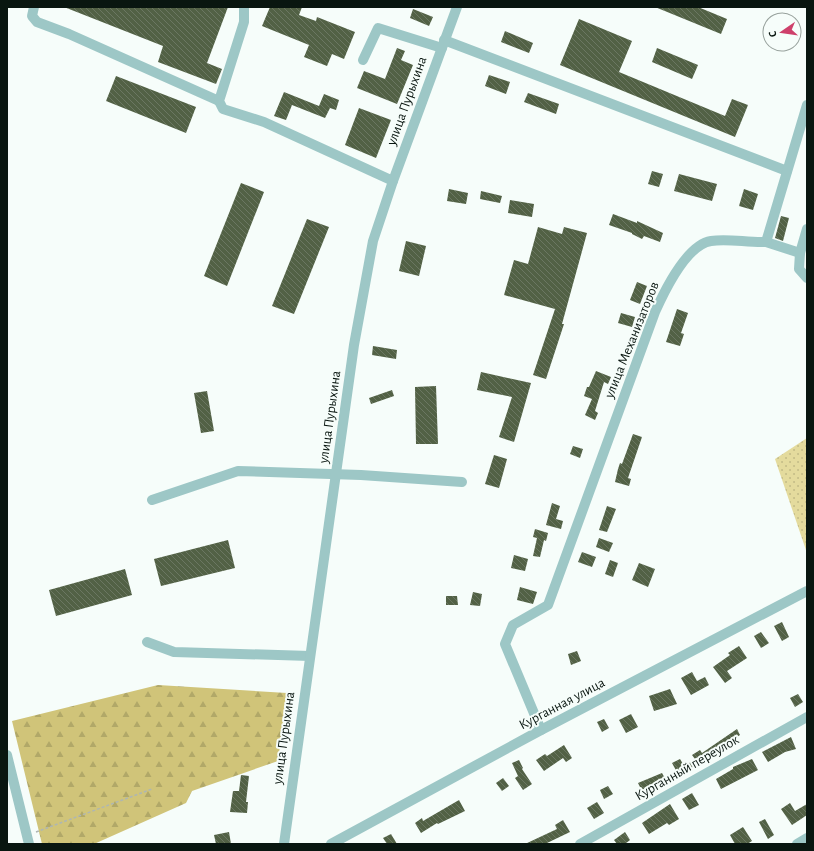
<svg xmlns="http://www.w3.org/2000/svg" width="814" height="851" font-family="'Alegreya Sans',sans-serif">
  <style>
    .grass { fill: url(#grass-dots) }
    .forest { fill: url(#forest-firs) }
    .building { fill: url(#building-back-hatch) }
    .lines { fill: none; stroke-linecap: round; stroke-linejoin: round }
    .path { stroke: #aeb6b3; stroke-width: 1.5; stroke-dasharray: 3 2; stroke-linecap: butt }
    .minor { stroke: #9dc7c6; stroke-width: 10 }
    .labels { text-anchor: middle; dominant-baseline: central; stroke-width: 4; stroke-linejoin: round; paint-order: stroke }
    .street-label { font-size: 14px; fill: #091610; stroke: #f6fdfa }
  </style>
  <defs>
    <pattern id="grass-dots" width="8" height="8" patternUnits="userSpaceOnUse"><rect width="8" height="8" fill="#e4db9d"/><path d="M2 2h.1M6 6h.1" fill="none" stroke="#c2bb86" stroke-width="1.8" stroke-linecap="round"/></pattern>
    <pattern id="forest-firs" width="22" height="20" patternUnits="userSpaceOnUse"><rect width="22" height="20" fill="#d0c479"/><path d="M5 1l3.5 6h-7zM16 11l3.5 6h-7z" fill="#b1a868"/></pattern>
    <pattern id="building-back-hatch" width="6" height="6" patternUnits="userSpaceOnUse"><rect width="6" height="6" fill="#526145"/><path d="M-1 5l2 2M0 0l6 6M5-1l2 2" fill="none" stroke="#6b7762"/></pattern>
  </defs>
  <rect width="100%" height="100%" fill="#f6fdfa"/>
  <polygon class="grass" points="807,438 807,553 775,459"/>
  <polygon class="forest" points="158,685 287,693 278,761 192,791 186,803 94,844 42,844 12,721"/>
  <g class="building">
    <polygon points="64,7 228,7 207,63 222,69 216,84 158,62 163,46"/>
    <polygon points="270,7 302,7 299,15 316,21 317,17 355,32 344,59 332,54 327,66 304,57 309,45 262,26"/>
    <polygon points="655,7 698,7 727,19 721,34"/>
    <polygon points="413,9 433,17 429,26 410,18"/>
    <polygon points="579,19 632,41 619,72 725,116 732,99 748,105 735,137 560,65"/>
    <polygon points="505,31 533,43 529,53 501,42"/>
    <polygon points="397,48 405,51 401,60 413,65 397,104 357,88 364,71 385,79"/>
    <polygon points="657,48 698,65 692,79 652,62"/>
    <polygon points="489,75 510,82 506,94 485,86"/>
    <polygon points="116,76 196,107 186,133 106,101"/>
    <polygon points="284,92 319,106 324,94 339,100 336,110 330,108 325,118 292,105 286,120 274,116"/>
    <polygon points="528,93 559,104 556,114 524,102"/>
    <polygon points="359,108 391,120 376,158 345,145"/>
    <polygon points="652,171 663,174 659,187 648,184"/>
    <polygon points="679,174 717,184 712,201 674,191"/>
    <polygon points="241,183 264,192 227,286 204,276"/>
    <polygon points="449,189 468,193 466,204 447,201"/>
    <polygon points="744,189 758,194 753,210 739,206"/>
    <polygon points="481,191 502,196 500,203 480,199"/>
    <polygon points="510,200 534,204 532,217 508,213"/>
    <polygon points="613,214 637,223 637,221 663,233 660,242 644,236 642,239 632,234 632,233 609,225"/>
    <polygon points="781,216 789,218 783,241 775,238"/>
    <polygon points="307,219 329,227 294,314 272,306"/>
    <polygon points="538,227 562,234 564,227 587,233 562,324 564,324 546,379 533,375 555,309 504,295 514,260 528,264"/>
    <polygon points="406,241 426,246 419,276 399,271"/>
    <polygon points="637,282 647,286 640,304 630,300"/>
    <polygon points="677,309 688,313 681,333 684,334 680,346 666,342"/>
    <polygon points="621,313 635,317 632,327 618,323"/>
    <polygon points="373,346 397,350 396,359 372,355"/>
    <polygon points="596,371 611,377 608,384 604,382 595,411 598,413 595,420 585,415 592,399 584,396 587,387 589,387"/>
    <polygon points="481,372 531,383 514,442 499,437 512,397 477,390"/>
    <polygon points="436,386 438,444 416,444 415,387"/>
    <polygon points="392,390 394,396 371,404 369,398"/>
    <polygon points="207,391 214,431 201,433 194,393"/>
    <polygon points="633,434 642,437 628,478 631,479 629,486 615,482 618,469 620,463 622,464"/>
    <polygon points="573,446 583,449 580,458 570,454"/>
    <polygon points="494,455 507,459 499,488 485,484"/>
    <polygon points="552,503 560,506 556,519 563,521 561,529 546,525"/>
    <polygon points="607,506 616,509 607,532 599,530"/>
    <polygon points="535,529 548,533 546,541 544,540 540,557 533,556 537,538 533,537"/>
    <polygon points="599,538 613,543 609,552 596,547"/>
    <polygon points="228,540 235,568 161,586 154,559"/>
    <polygon points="582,552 596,557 592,567 578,562"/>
    <polygon points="514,555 528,559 525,571 511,568"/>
    <polygon points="610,560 618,563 613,577 605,574"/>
    <polygon points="639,563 655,569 648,587 632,580"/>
    <polygon points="125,569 132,595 56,616 49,590"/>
    <polygon points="520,587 537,592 533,604 517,600"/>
    <polygon points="473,592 482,594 480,606 470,605"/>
    <polygon points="446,596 457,596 458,605 446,605"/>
    <polygon points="782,622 789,637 782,641 774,626"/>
    <polygon points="761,632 769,643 761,648 754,636"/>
    <polygon points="739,646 747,658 727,671 732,678 725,683 713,667 730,655 728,653"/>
    <polygon points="577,651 581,661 571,665 568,654"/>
    <polygon points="692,672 697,681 705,677 709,685 691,695 681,678"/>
    <polygon points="670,689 677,704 654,711 649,696"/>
    <polygon points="798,694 803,702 795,707 790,698"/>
    <polygon points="631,714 638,727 626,733 619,720"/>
    <polygon points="604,719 609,728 602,732 597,722"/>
    <polygon points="737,729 740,735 718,749 719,751 691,768 688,764 695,759 692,755 700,750 702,753"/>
    <polygon points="791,737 796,749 785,752 768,762 762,752"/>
    <polygon points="564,745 572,758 566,762 563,758 544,771 536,760 545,754 547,756"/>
    <polygon points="680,759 686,769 678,774 672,763"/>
    <polygon points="752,759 758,770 721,789 716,779 733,769 733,767"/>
    <polygon points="519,760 523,768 522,769 532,784 523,790 515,778 518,776 512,763"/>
    <polygon points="662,773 666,780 643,793 638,783"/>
    <polygon points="241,775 249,776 246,802 248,802 247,813 230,812 233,791 239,791"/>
    <polygon points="503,778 509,786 502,791 496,783"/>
    <polygon points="608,786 613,794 604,799 600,790"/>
    <polygon points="692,793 699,805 689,810 682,799"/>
    <polygon points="459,800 465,811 438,824 437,823 421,833 415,823 422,818 423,821"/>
    <polygon points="597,802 604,813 594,819 587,808"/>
    <polygon points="790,803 795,811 807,804 807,815 792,825 781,809"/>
    <polygon points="670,804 679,819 669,825 667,823 649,834 642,823"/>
    <polygon points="765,819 774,835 768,839 759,822"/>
    <polygon points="563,820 570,832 545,844 525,844 557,829 555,825"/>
    <polygon points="743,827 752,841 747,844 735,844 730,835"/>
    <polygon points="229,832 231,844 216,844 214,835"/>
    <polygon points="625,832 630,840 625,844 617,844 614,840"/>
    <polygon points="391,834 397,844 387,844 383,838"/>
  </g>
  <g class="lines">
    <polyline class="path" points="36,832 152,789"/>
    <g class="minor">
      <polyline points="34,7 32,16 37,22 69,34 219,101"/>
      <polyline points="244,7 244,22 219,101 223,109 264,122 393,181"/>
      <polyline points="444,40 787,171"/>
      <polyline points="363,60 378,28 442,48"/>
      <polyline points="807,229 800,253 799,269 807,278"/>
      <polyline points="766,242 800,253"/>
      <polyline points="152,500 238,471 361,475 462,482"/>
      <polyline points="147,642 174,652 310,656"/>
      <path d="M541,730L505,644L513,625L548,605L655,312C664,292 686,245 711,241C728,238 748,243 766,242L807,105"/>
      <polyline points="7,755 29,844"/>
      <polyline points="284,844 354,345 373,241 393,181 457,7"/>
      <polyline points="331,844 541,730 807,591"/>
      <polyline points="580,844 807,717"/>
      <polyline points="797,844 807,838"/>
    </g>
  </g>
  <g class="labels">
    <g class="street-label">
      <text transform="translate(407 101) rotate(-70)">улица Пурыхина</text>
      <text transform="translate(632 340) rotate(-68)">улица Механизаторов</text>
      <text transform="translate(330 417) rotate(-82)">улица Пурыхина</text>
      <text transform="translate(562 704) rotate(-28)">Курганная улица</text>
      <text transform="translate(284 738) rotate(-82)">улица Пурыхина</text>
      <text transform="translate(687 768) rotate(-30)">Курганный переулок</text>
    </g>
  </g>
  <rect width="814" height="851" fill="none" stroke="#091610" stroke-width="16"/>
  <g transform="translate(782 32) rotate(257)"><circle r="19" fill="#f6fdfa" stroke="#97a19c"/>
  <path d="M0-3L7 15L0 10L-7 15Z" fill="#ce406b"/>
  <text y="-6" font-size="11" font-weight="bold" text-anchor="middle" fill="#091610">С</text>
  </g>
</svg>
